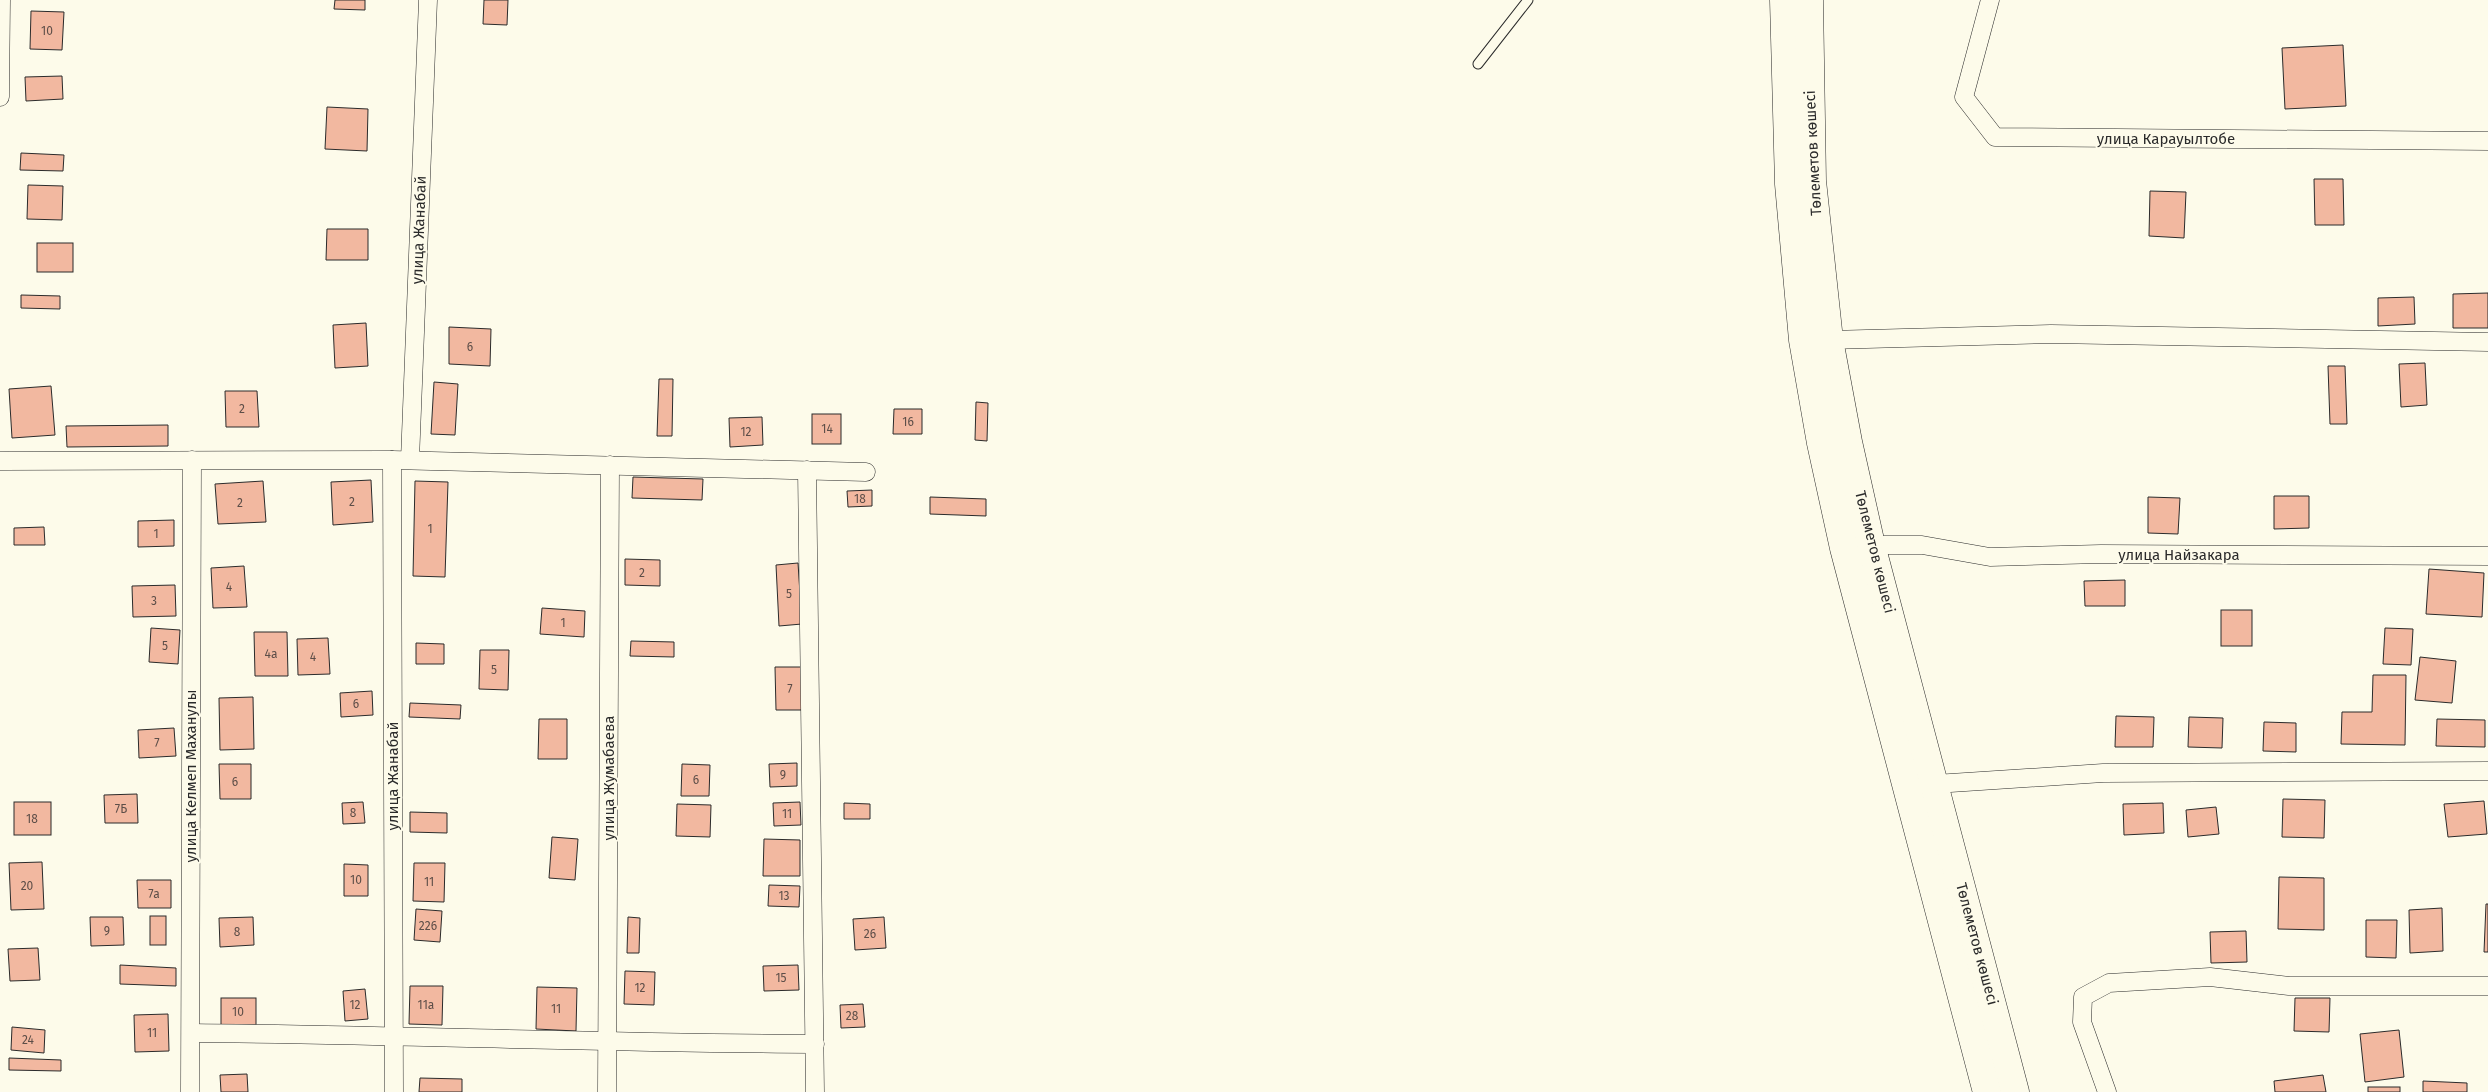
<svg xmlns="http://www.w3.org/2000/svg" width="2488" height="1092" font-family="'Fira Sans',sans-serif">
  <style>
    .building { fill: #f2b8a0; stroke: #2b2b2b }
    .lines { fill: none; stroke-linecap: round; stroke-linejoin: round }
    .lane-casing { stroke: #2b2b2b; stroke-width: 11 }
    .street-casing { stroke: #2b2b2b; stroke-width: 19 }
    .primary-casing { stroke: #2b2b2b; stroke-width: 29 }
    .lane { stroke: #fdfbea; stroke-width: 9 }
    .street { stroke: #fdfbea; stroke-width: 18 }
    .primary { stroke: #fdfbea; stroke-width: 28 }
    .labels { text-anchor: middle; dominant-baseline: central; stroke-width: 4; stroke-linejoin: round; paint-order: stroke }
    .number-label { font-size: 12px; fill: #5d4e48 }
    .street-label { font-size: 15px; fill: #2b2b2b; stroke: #fdfbea }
  </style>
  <rect width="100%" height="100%" fill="#fdfbea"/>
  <g class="building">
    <polygon points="335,0 365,0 365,10 334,9"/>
    <polygon points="484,0 508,0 507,25 483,24"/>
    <polygon points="31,11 64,12 62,50 30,49"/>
    <polygon points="2343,45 2346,106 2285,109 2282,48"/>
    <polygon points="62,76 63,99 26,101 25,77"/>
    <polygon points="327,107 368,109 367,151 325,149"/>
    <polygon points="21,153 64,155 63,171 20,170"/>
    <polygon points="2314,179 2343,179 2344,225 2315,225"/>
    <polygon points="28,185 63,186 62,220 27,219"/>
    <polygon points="2150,191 2186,192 2184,238 2149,236"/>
    <polygon points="327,229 368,229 368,260 326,260"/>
    <rect x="37" y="243" width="36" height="29"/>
    <polygon points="2488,293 2488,328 2453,328 2453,294"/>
    <polygon points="21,295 60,296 60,309 21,308"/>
    <polygon points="2414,297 2415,324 2378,326 2378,298"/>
    <polygon points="366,323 368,366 335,368 333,325"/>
    <polygon points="449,327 491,329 490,366 449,364"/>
    <polygon points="2425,363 2427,405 2401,407 2399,364"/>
    <polygon points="2328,366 2345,366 2347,424 2330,424"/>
    <polygon points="659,379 673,379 672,436 657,436"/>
    <polygon points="434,382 458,384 455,435 431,434"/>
    <polygon points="51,386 55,435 12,438 9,389"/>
    <polygon points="225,391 257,391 259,427 226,427"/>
    <polygon points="976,402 988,403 987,441 975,440"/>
    <polygon points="894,409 922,409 922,434 893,434"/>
    <rect x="812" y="414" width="29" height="30"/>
    <polygon points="762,417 763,445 730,447 729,418"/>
    <polygon points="168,425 168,446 67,447 66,426"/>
    <polygon points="633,477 703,479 702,500 632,498"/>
    <polygon points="371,480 373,522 333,525 331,482"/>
    <polygon points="263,481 266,522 218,524 215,484"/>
    <polygon points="415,481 448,482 445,577 413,576"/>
    <polygon points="872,490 872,506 848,507 847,491"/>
    <polygon points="2274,496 2309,496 2309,528 2274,529"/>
    <polygon points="930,497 986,499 986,516 930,514"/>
    <polygon points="2148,497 2180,498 2178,534 2148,533"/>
    <polygon points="174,520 174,546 138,547 138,521"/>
    <polygon points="44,527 45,545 14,545 14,528"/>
    <polygon points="625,559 660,560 660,586 625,585"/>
    <polygon points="798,563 802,624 779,626 776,565"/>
    <polygon points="244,566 247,607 213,608 211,568"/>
    <polygon points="2429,569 2484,573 2482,617 2426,614"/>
    <polygon points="2125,580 2125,606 2085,606 2084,581"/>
    <polygon points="175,585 176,616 133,617 132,586"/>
    <polygon points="542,608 585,611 584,637 540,634"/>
    <rect x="2221" y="610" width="31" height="36"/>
    <polygon points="151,628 180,630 178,664 149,662"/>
    <polygon points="2385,628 2413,629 2411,665 2383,664"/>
    <polygon points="254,632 287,632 288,676 255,676"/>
    <polygon points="328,638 330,674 298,675 297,639"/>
    <polygon points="631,641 674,642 674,657 630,656"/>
    <polygon points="416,643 444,644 444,664 416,664"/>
    <polygon points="480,650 509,650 508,690 479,689"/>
    <polygon points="2420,657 2456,661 2452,703 2415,700"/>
    <polygon points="775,667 804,667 804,710 776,710"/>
    <polygon points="2373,675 2406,675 2405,745 2341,744 2342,712 2372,712"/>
    <polygon points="372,691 373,715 341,717 340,693"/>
    <polygon points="253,697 254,749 220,750 219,698"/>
    <polygon points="410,703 461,705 460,719 409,717"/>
    <polygon points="2116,716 2154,717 2153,747 2115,747"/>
    <polygon points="2189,717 2223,718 2222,748 2188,747"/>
    <polygon points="539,719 567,719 567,759 538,759"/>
    <polygon points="2437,719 2485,720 2485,747 2436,746"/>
    <polygon points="2264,722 2296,723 2296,752 2263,751"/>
    <polygon points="174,728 176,756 139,758 138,730"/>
    <polygon points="797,763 797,786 770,787 769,764"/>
    <polygon points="219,764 251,764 251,799 220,799"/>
    <polygon points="682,764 710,765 709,796 681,796"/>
    <polygon points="137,794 138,823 105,823 104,795"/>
    <polygon points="2283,799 2325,800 2324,838 2282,837"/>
    <polygon points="2484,801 2487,834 2448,837 2444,804"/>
    <rect x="14" y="802" width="37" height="33"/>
    <polygon points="363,802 365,823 343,824 342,803"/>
    <polygon points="800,802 801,825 774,826 773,803"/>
    <polygon points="844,803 870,804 870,819 844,819"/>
    <polygon points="2163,803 2164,833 2124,835 2123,804"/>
    <polygon points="677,804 711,805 710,837 676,836"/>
    <polygon points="2216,807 2219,834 2188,837 2186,810"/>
    <polygon points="410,812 447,813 447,833 410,832"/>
    <polygon points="552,837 578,839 575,880 549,878"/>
    <polygon points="764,839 800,840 800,876 763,876"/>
    <polygon points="42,862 44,909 11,910 9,863"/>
    <polygon points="414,863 445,863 444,902 413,901"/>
    <polygon points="344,864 368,865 368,896 344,896"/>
    <polygon points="2279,877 2324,878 2324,930 2278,929"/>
    <polygon points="137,880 171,880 171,908 138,908"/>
    <polygon points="769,885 800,886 799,907 768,906"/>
    <polygon points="2486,904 2488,904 2488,952 2484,952"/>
    <polygon points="2442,908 2443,951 2410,953 2409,910"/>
    <polygon points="416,909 442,911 440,942 414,940"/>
    <rect x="150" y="916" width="16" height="29"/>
    <polygon points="90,917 123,917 124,945 91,946"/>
    <polygon points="253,917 254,945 220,947 219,918"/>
    <polygon points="628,917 640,918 639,953 627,953"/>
    <polygon points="884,917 886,948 855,950 853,919"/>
    <polygon points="2366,920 2397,920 2396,958 2366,957"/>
    <polygon points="2246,931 2247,962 2211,963 2210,932"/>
    <polygon points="38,948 40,980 10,981 8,949"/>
    <polygon points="120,965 176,968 176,986 120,984"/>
    <polygon points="798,965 799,990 764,991 763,966"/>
    <polygon points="625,971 655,972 654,1005 624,1004"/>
    <polygon points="410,986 443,986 442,1025 409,1024"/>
    <polygon points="537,987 577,988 576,1031 536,1029"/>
    <polygon points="365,989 368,1019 345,1021 343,991"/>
    <rect x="221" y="998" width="35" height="27"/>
    <polygon points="2295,998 2330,998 2329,1032 2294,1031"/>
    <polygon points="863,1004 865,1027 841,1028 840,1005"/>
    <polygon points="168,1014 169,1051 135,1052 134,1015"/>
    <polygon points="12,1027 45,1030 44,1053 11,1050"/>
    <polygon points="2399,1030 2404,1077 2365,1082 2360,1034"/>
    <polygon points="9,1058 61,1060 61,1071 9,1070"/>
    <polygon points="247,1074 248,1092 221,1092 220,1075"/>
    <polygon points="2323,1075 2326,1092 2275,1092 2274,1081"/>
    <polygon points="420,1078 462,1079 462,1092 419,1092"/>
    <polygon points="2423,1081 2467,1083 2467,1092 2423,1092"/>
    <rect x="2368" y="1087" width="32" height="5"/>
  </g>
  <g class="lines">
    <g class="lane-casing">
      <polyline id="lane" points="1478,64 1528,0"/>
    </g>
    <g class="street-casing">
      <g id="street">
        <polyline points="1990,0 1964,97 1995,137 2488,141"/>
        <polyline points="0,97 1,0"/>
        <polyline points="1829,340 2051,334 2488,342"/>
        <polyline points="392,460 394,1092"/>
        <polyline points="410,460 428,0"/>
        <polyline points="0,461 392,460 866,472"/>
        <polyline points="807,470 815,1092"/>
        <polyline points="1871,545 1922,545 1990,557 2101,554 2488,556"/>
        <polyline points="1935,784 2103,773 2488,771"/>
        <path d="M191,1033C399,1035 607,1043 815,1044"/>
        <polyline points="190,1092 192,460"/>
        <polyline points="607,1092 610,465"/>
        <polyline points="2107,1092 2082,1022 2083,997 2109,983 2210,977 2289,986 2488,986"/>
      </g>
    </g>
    <g class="primary-casing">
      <g id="primary">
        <polyline points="1784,0 1789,184 1803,340 1821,443 1844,548 1987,1092"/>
        <polyline points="1809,0 1812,181 1829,340 1848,442 1871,545 2015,1092"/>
      </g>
    </g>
    <use href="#lane" class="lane"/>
    <use href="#street" class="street"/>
    <use href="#primary" class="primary"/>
  </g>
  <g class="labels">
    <g class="number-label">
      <text x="47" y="31">10</text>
      <text x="470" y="347">6</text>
      <text x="242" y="409">2</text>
      <text x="908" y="422">16</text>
      <text x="827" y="429">14</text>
      <text x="746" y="432">12</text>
      <text x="860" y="499">18</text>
      <text x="352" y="502">2</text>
      <text x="240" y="503">2</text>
      <text x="430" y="529">1</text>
      <text x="156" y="534">1</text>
      <text x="642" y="573">2</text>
      <text x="229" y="587">4</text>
      <text x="789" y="594">5</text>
      <text x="154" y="601">3</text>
      <text x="563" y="623">1</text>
      <text x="165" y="646">5</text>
      <text x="271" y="654">4а</text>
      <text x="313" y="657">4</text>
      <text x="494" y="670">5</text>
      <text x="790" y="689">7</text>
      <text x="356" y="704">6</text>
      <text x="157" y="743">7</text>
      <text x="783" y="775">9</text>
      <text x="696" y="780">6</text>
      <text x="235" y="782">6</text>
      <text x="121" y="809">7Б</text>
      <text x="353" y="813">8</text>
      <text x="787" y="814">11</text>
      <text x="32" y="819">18</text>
      <text x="356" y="880">10</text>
      <text x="429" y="882">11</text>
      <text x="27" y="886">20</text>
      <text x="154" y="894">7а</text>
      <text x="784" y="896">13</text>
      <text x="428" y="926">226</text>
      <text x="107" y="931">9</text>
      <text x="237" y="932">8</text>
      <text x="870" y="934">26</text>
      <text x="781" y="978">15</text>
      <text x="640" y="988">12</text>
      <text x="355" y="1005">12</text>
      <text x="426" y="1005">11а</text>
      <text x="556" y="1009">11</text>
      <text x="238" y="1012">10</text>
      <text x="852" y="1016">28</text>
      <text x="152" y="1033">11</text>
      <text x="28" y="1040">24</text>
    </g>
    <g class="street-label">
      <text x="2166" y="139">улица Карауылтобе</text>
      <text transform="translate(1813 153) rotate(-93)">Төлеметов көшесі</text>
      <text transform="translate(419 230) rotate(-88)">улица Жанабай</text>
      <text transform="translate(1875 552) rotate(76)">Төлеметов көшесі</text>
      <text x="2179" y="555">улица Найзакара</text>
      <text transform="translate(191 776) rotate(-90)">улица Келмеп Маханулы</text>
      <text transform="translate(393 776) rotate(-90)">улица Жанабай</text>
      <text transform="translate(609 778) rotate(-90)">улица Жумабаева</text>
      <text transform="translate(1977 944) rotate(75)">Төлеметов көшесі</text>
    </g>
  </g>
</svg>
